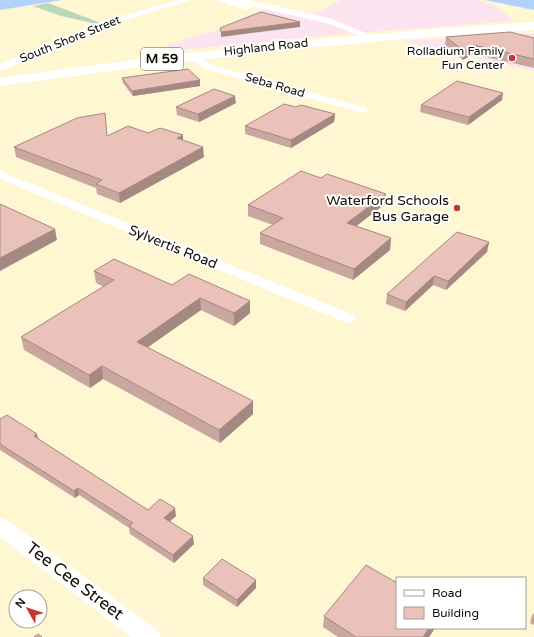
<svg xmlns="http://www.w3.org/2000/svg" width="534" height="637" font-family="'Varela Round',sans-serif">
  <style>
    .commercial { fill: #fbe4f0 }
    .green { fill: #bbd6b8 }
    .water { fill: #b2d2fb }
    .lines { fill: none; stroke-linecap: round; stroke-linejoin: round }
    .minor { fill: #fff; fill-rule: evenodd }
    .trunk { fill: #fff; fill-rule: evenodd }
    .wall { fill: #c9a79f }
    .shaded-wall { fill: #a48882 }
    .building { fill: #eac2b9; stroke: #a48882 }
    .poi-dot { fill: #c53633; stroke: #fff; stroke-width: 1.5 }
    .labels { text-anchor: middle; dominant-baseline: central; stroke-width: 4; stroke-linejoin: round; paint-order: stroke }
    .far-street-label { font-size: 12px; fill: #120e04; stroke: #fff }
    .far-poi-label { font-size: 12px; fill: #120e04; stroke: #fff; text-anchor: end }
    .shield { fill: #fff; stroke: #59564f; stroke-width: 1 }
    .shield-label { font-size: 13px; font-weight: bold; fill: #120e04 }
    .poi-label { font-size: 14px; fill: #120e04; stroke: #fff; text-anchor: end }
    .street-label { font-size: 14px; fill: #120e04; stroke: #fff }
    .near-street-label { font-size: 17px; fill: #120e04; stroke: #fff }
  </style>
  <rect width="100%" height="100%" fill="#fff6d2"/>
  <g class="commercial">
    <polygon points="341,0 476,0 494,5 514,21 344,34 167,51 167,45 238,24 235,21 271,6 311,15"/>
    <polygon points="534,34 534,71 401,41"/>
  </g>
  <polygon class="green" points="48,3 101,23 97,24 61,16 33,6"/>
  <g class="water">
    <polygon points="0,0 62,0 0,10"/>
    <polygon points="485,0 534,0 534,10"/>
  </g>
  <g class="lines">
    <g class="minor">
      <polygon points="178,0 191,0 107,26 0,71 0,64 101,22"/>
      <polygon points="215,0 248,0 329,18 373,36 368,39 326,23 250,6 250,9 247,10"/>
      <polygon points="190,52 212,65 366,108 367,110 366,112 358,112 206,69 187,57 185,55"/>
      <polygon points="0,171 354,315 356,318 354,321 348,323 342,321 0,179"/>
      <polygon points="0,518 7,520 157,630 161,637 131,637 0,537"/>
    </g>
    <path class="trunk" d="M534,22V30C355,40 177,61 0,86V78C177,53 355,33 534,22Z"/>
  </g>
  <g class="wall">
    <polygon points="446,37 534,38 534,68 473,54 463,60 445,46"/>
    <polygon points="122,78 200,86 133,96 123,83"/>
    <polygon points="502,100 468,125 420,112 421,105"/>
    <polygon points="236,103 199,122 177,115 176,107"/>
    <polygon points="296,107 335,114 334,122 291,148 245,134 245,126"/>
    <polygon points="148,133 183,140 204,157 120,203 97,194 96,188 16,157 14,147 107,136"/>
    <polygon points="385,204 356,226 391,238 390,250 353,280 260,244 260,233 273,225 248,216 248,205"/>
    <polygon points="489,242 487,252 446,290 433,285 405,311 386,304 387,294"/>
    <polygon points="94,271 172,285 250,301 250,313 234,326 201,310 148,347 253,414 220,443 103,379 90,388 24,350 21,337 104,287 96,283"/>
    <polygon points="0,419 38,439 148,510 176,516 170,521 194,544 174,563 130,534 129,528 79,495 75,498 0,450"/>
    <polygon points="203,578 256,580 256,588 237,607 203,585"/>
    <polygon points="534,613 534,625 530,623 532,615"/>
    <polygon points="324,616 397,628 435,628 429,637 338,637 323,627"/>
  </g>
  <g class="shaded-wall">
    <polygon points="300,22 300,27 221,37 221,32"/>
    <polygon points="474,45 473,54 463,60 464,51"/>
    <polygon points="200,80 200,86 133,96 132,91"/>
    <polygon points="503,93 502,100 468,125 469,117"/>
    <polygon points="235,96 236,103 199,122 198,114"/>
    <polygon points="335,114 334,122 291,148 291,140"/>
    <polygon points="183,135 183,145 177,138"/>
    <polygon points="203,147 204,157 120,203 119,193"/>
    <polygon points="386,194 385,204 346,234 347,223"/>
    <polygon points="55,229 57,240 0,271 0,258"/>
    <polygon points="391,238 390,250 353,280 354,269"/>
    <polygon points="489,242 487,252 446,290 448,281"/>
    <polygon points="434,276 433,285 405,311 406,302"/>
    <polygon points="200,298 201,310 138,354 137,342"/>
    <polygon points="250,301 250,313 234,326 234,313"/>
    <polygon points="102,366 103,379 90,388 89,375"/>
    <polygon points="253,401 253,414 220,443 219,430"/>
    <polygon points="37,434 39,441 34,436"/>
    <polygon points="78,488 79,495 75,498 74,491"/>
    <polygon points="175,508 176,516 165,526 164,518"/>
    <polygon points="193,536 194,544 174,563 173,555"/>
    <polygon points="256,580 256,588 237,607 237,600"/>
    <polygon points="429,628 435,628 429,637 423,637"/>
  </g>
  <g class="building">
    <polygon points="261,12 300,22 221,32 220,28"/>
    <polygon points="510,32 534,38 534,59 474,45 464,51 446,37"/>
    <polygon points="188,69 200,80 132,91 122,78"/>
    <polygon points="457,81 503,93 469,117 421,105"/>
    <polygon points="214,89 235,96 198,114 176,107"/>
    <polygon points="284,104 296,107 301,105 335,114 291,140 245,126"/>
    <polygon points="105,113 107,136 128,126 148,133 160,128 183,135 177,138 203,147 119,193 96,184 102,180 14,147 77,118"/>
    <polygon points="301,171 321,178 327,174 386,194 347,223 391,238 354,269 260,233 283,218 248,205"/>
    <polygon points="0,204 55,229 0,258"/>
    <polygon points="457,232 489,242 448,281 434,276 406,302 387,294"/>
    <polygon points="114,259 172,285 189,274 250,301 234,313 200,298 137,342 253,401 219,430 102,366 89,375 21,337 114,280 94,271"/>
    <polygon points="7,415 37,434 34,436 148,510 160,499 175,508 164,518 193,536 173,555 129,526 133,523 78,488 74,491 0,444 0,419"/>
    <polygon points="222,559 256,580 237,600 203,578"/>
    <polygon points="366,565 397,583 397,628 429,628 423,637 356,637 324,616"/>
    <polygon points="38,634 42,637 34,637"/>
  </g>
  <g class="poi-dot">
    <circle cx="512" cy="58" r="4"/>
    <circle cx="457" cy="208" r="4"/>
  </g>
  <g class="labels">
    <g class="far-street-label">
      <text transform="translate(70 39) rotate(-22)">South Shore Street</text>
      <text transform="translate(266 47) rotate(-6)">Highland Road</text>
      <text transform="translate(275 85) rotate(16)">Seba Road</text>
    </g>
    <g class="far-poi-label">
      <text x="504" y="51">Rolladium Family<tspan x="504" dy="14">Fun Center</tspan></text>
    </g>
    <rect class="shield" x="141" y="48" width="42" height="22" rx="3"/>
    <g class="shield-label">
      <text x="162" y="59">M 59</text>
    </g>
    <g class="poi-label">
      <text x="449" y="200">Waterford Schools<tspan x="449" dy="16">Bus Garage</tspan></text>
    </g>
    <g class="street-label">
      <text transform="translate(173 247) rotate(22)">Sylvertis Road</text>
    </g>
    <g class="near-street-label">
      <text transform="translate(75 581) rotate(37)">Tee Cee Street</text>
    </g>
  </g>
  <rect x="396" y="577" width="130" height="52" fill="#ffffff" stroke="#a09f9b"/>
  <rect x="404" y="590" width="20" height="6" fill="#ffffff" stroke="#a09f9b"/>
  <text x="432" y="597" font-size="12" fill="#120e04">Road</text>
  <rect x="404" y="607" width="20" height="12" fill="#eac2b9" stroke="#a09f9b"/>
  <text x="432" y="617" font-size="12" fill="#120e04">Building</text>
  <g transform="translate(28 609) rotate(309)"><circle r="19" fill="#ffffff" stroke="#a09f9b"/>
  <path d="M0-3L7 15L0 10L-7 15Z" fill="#c53633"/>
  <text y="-6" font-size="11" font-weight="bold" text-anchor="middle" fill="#120e04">N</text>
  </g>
</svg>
